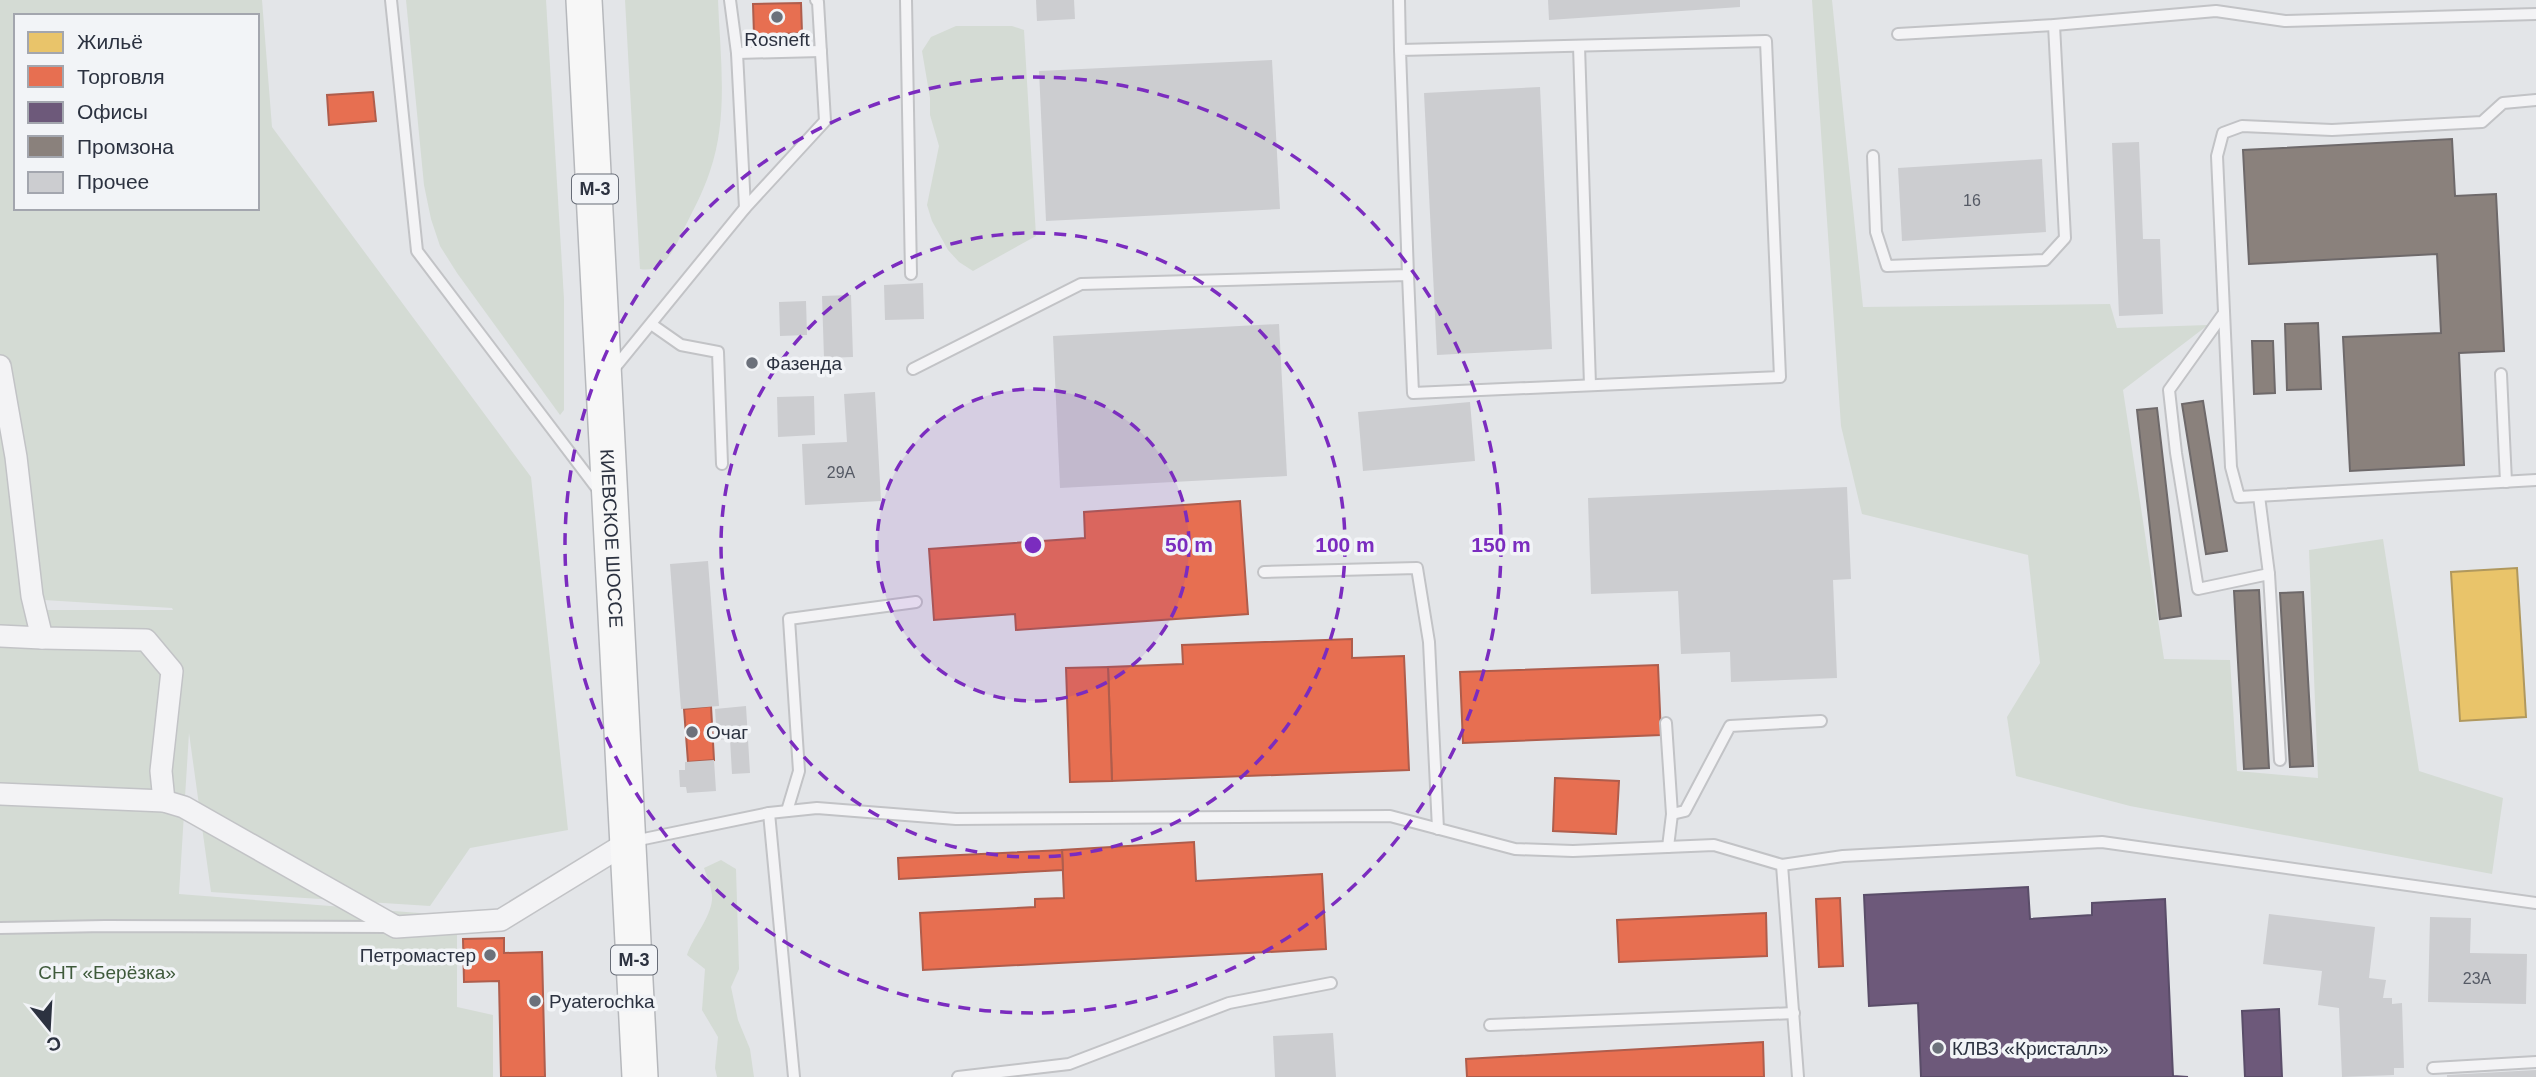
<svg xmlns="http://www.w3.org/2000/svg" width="2536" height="1077" font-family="Helvetica,sans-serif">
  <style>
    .green { fill: #d4dbd4; fill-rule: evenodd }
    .homes { fill: #e9c46a; stroke: #b0985d; stroke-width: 2 }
    .shops { fill: #e76f51; stroke: #af5d4c; stroke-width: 2 }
    .offices { fill: #6d597a; stroke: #5a4d69; stroke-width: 2 }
    .industry { fill: #8a817c; stroke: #6e696a; stroke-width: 2 }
    .building { fill: #cccdd0 }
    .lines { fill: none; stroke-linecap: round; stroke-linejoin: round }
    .service-casing { stroke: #c2c3c6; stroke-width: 14 }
    .minor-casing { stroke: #c2c3c6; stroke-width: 24 }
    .trunk-casing { stroke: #b6b8bc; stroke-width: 38 }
    .service { stroke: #f3f3f5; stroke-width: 10 }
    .minor { stroke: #f3f3f5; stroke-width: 21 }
    .trunk { stroke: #f7f7f7; stroke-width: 35 }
    .ring { fill: none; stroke: #7b2cbf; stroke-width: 3.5; stroke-dasharray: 12 9 }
    .poi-dot { fill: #6c717b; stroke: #f2f4f7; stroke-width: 2.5 }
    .labels { text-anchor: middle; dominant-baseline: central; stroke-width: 7; stroke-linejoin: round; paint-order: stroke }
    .number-label { font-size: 16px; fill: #555a65 }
    .shield { fill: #f2f4f7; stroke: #676c77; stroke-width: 2 }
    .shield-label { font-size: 18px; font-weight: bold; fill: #2c3240 }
    .poi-label { font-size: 19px; fill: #2c3240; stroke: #f2f4f7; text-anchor: start }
    .street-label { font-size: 19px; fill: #2c3240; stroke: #f2f4f7 }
    .park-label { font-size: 19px; fill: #3f5a3b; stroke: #f2f4f7 }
    .centre { fill: #7b2cbf; stroke: #f2f4f7; stroke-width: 3.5 }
    .ring-label { font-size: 21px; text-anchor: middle; font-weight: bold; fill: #7b2cbf; stroke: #f2f4f7; stroke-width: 7; stroke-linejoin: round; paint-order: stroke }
  </style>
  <rect width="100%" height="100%" fill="#e3e5e8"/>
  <g class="green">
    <path d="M0,0H262L272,127L531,477L568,830L470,848L430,906L211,892L189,733L179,894L457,916V1007L493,1015V1077H0ZM16,16H257V208H16ZM44,600L172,608L173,610H46Z"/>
    <polygon points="406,0 546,0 564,299 564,410 560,415 457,273 440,246 431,219 424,185"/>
    <path d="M625,0H718C720,56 729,116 710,171C703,193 691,214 681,235C672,253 663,273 640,269Z"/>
    <polygon points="1812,0 1832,0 1863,307 2110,304 2117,328 2208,325 2123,390 2164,659 2230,660 2237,771 2318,778 2309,550 2383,539 2419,771 2503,798 2492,874 2130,806 2016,776 2007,717 2040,663 2028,555 1862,514 1841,426"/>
    <polygon points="956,26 1012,26 1024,30 1036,236 973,271 959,262 948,250 932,221 927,205 939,146 930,115 930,98 922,51 931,37"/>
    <path d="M721,860L736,869L739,969L731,987L738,1020L750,1049L754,1077H717L715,1068L718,1037L702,1010L705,969L687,955C693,937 710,919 712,900C713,891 707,877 704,868Z"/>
  </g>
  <polygon class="homes" points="2517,568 2526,717 2460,721 2451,572"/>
  <g class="shops">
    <polygon points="801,3 802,33 754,35 753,4"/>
    <polygon points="373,92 376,121 329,125 327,95"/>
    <polygon points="1240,501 1248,614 1016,630 1015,614 934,620 929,549 1085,538 1084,512"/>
    <polygon points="1352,639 1352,658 1404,656 1409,770 1112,781 1108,667 1183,664 1182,645"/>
    <polygon points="1658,665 1661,735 1463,743 1460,672"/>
    <polygon points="1108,667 1112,781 1070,782 1066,668"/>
    <polygon points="711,706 714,760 688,762 684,709"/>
    <polygon points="1555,778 1619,781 1616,834 1553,831"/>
    <polygon points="1194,842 1196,881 1322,874 1326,949 923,970 920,913 1035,907 1035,899 1064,898 1062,850"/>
    <polygon points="1062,850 1063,870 899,879 898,858"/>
    <polygon points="1840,898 1843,966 1819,967 1816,899"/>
    <polygon points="1766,913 1767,956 1619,962 1617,920"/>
    <polygon points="504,938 504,953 542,952 545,1077 501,1077 499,981 464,982 463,939"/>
    <polygon points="1763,1042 1764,1077 1467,1077 1466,1059"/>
  </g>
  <g class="offices">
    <polygon points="2028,887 2030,919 2092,915 2092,903 2165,899 2173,1076 2188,1077 1921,1077 1918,1003 1869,1006 1864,895"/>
    <polygon points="2279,1009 2282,1077 2245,1077 2242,1011"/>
  </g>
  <g class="industry">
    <polygon points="2452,139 2455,196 2496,194 2504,351 2459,353 2464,465 2350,471 2343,337 2441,333 2437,254 2249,264 2243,150"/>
    <polygon points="2318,323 2321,389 2287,390 2285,324"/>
    <polygon points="2252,341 2273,341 2275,393 2254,394"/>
    <polygon points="2203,401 2227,551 2206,554 2182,404"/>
    <polygon points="2157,408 2181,616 2160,619 2137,410"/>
    <polygon points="2259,590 2269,768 2244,769 2234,591"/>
    <polygon points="2303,592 2313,766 2290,767 2280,593"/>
  </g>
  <g class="building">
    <polygon points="1036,0 1074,0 1075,19 1037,21"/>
    <polygon points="1548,0 1740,0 1740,7 1549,20"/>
    <polygon points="1272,60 1280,209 1046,221 1039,71"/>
    <polygon points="1540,87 1552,349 1437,355 1424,93"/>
    <polygon points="2139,142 2143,239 2160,239 2163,314 2119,316 2112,143"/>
    <polygon points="2042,159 2046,232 1902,241 1898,168"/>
    <polygon points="923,283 924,319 885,320 884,285"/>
    <polygon points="851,295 853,357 824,358 822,296"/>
    <polygon points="806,301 807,335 780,336 779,302"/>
    <polygon points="1279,324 1287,476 1060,488 1053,336"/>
    <polygon points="875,392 881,501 805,505 802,444 847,442 844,394"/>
    <polygon points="814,396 815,435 778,437 777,397"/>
    <polygon points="1470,402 1475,461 1363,471 1358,412"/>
    <polygon points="1847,487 1851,579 1833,580 1837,678 1731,682 1730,652 1681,654 1678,591 1591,594 1588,498"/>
    <polygon points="708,561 719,706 681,709 670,564"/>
    <polygon points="746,706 750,773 732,774 730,739 717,740 715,709"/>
    <polygon points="714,760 716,791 687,793 686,787 680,787 679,770 685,770 685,762"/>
    <polygon points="2269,914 2375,927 2369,978 2386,980 2383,998 2392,998 2392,1004 2402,1003 2404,1068 2394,1068 2394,1075 2342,1077 2339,1008 2318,1005 2322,971 2263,964"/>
    <polygon points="2430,917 2471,918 2470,953 2527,954 2526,1004 2428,1002"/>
    <polygon points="1333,1033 1336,1077 1275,1077 1273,1036"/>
    <polygon points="2536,1070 2536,1077 2447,1077 2447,1075"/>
  </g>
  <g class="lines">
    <g class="service-casing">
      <g id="service">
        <polyline points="391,0 417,251 599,491"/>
        <polyline points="730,0 737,53 745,208"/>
        <polyline points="906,0 911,274"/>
        <polyline points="1399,0 1400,50"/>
        <polyline points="1898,34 2054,25 2216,11 2285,21 2536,14"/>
        <polyline points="1579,46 1590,385"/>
        <polyline points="737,53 821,51"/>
        <polyline points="2536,100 2503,103 2482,122 2332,130 2242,126 2223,133 2217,156 2231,467 2239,497 2536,480"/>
        <polyline points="1873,156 1876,232 1887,266 2045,260 2065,238 2054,25"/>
        <polyline points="2224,313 2169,390 2176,453 2198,589 2269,574 2280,760"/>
        <polyline points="651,324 681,345 718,352 722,464"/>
        <polyline points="913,369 1081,284 1408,275 1400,50 1766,41 1780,377 1413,393 1408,275"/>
        <polyline points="612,371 745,208 825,121 818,2 816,0"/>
        <polyline points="2501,374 2506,482"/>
        <polyline points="2259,496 2269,574"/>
        <polyline points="1264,572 1417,568 1429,642 1438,829"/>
        <polyline points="1666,723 1672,814 1668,847"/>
        <polyline points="787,811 799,771 789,619 916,602"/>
        <polyline points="769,813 794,1077"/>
        <polyline points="1672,814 1685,811 1730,726 1821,721"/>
        <polyline points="634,841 769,813 817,808 956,819 1390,816 1515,849 1573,851 1714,845 1782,865 1798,1077"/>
        <polyline points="1782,865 1843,856 2102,842 2536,903"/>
        <polyline points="0,928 105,926 389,927"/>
        <polyline points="1490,1025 1794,1013"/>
        <polyline points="2433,1068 2536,1062"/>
        <polyline points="958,1077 1069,1064 1229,1003 1331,983"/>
      </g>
    </g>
    <g class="minor-casing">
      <g id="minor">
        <polyline points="0,366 16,457 32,596 42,638 146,640 172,671 161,771 164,801"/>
        <polyline points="0,636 42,638"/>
        <polyline points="0,794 164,801 184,807 396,927 501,920 628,842"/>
      </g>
    </g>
    <g class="trunk-casing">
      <g id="trunk">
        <path id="s1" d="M584,0L640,1077"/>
      </g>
    </g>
    <use href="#service" class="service"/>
    <use href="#minor" class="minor"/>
    <use href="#trunk" class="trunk"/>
  </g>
  <circle cx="1033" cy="545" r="156" fill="#7b2cbf" fill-opacity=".12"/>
  <g class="ring">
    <circle cx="1033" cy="545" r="156"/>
    <circle cx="1033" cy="545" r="312"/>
    <circle cx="1033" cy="545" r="468"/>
  </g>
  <g class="poi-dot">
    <circle cx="777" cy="17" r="7"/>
    <circle cx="752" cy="363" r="7"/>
    <circle cx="692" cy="732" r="7"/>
    <circle cx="490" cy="955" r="7"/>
    <circle cx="535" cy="1001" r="7"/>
    <circle cx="1938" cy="1048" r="7"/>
  </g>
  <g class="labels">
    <g class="number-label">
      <text x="1972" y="200">16</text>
      <text x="841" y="472">29А</text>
      <text x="2477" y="978">23А</text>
    </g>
    <g class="shield">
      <rect x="572" y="174.5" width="46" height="29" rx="5"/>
      <rect x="611" y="945.5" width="46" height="29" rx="5"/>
    </g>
    <g class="shield-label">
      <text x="595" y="189">М-3</text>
      <text x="634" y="960">М-3</text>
    </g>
    <g class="poi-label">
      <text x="777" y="39" text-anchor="middle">Rosneft</text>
      <text x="766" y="363">Фазенда</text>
      <text x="706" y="732">Очаг</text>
      <text x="476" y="955" text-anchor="end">Петромастер</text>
      <text x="549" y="1001">Pyaterochka</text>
      <text x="1952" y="1048">КЛВЗ «Кристалл»</text>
    </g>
    <g class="street-label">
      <text stroke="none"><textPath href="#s1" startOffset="539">КИЕВСКОЕ ШОССЕ</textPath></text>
    </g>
    <g class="park-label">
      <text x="107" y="972">СНТ «Берёзка»</text>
    </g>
  </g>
  <circle cx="1033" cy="545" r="10" class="centre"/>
  <g class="ring-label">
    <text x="1189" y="552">50 m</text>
    <text x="1345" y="552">100 m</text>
    <text x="1501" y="552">150 m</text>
  </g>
  <rect x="14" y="14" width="245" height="196" fill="#f2f4f7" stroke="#a3a6ae" stroke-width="2"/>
  <rect x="28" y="32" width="35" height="21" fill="#e9c46a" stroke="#a3a6ae" stroke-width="2"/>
  <text x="77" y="49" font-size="21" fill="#2c3240">Жильё</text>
  <rect x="28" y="66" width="35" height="21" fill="#e76f51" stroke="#a3a6ae" stroke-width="2"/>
  <text x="77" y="84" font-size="21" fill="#2c3240">Торговля</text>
  <rect x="28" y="102" width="35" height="21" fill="#6d597a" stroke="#a3a6ae" stroke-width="2"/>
  <text x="77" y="119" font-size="21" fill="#2c3240">Офисы</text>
  <rect x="28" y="136" width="35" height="21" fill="#8a817c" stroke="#a3a6ae" stroke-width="2"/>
  <text x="77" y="154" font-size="21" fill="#2c3240">Промзона</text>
  <rect x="28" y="172" width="35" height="21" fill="#cccdd0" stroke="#a3a6ae" stroke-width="2"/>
  <text x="77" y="189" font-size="21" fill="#2c3240">Прочее</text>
  <g transform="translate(49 1028) rotate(162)" stroke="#f2f4f7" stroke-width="5" paint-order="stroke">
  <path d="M0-5L12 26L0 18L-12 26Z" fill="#2c3240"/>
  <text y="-10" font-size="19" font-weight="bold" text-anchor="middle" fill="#2c3240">С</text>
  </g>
</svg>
